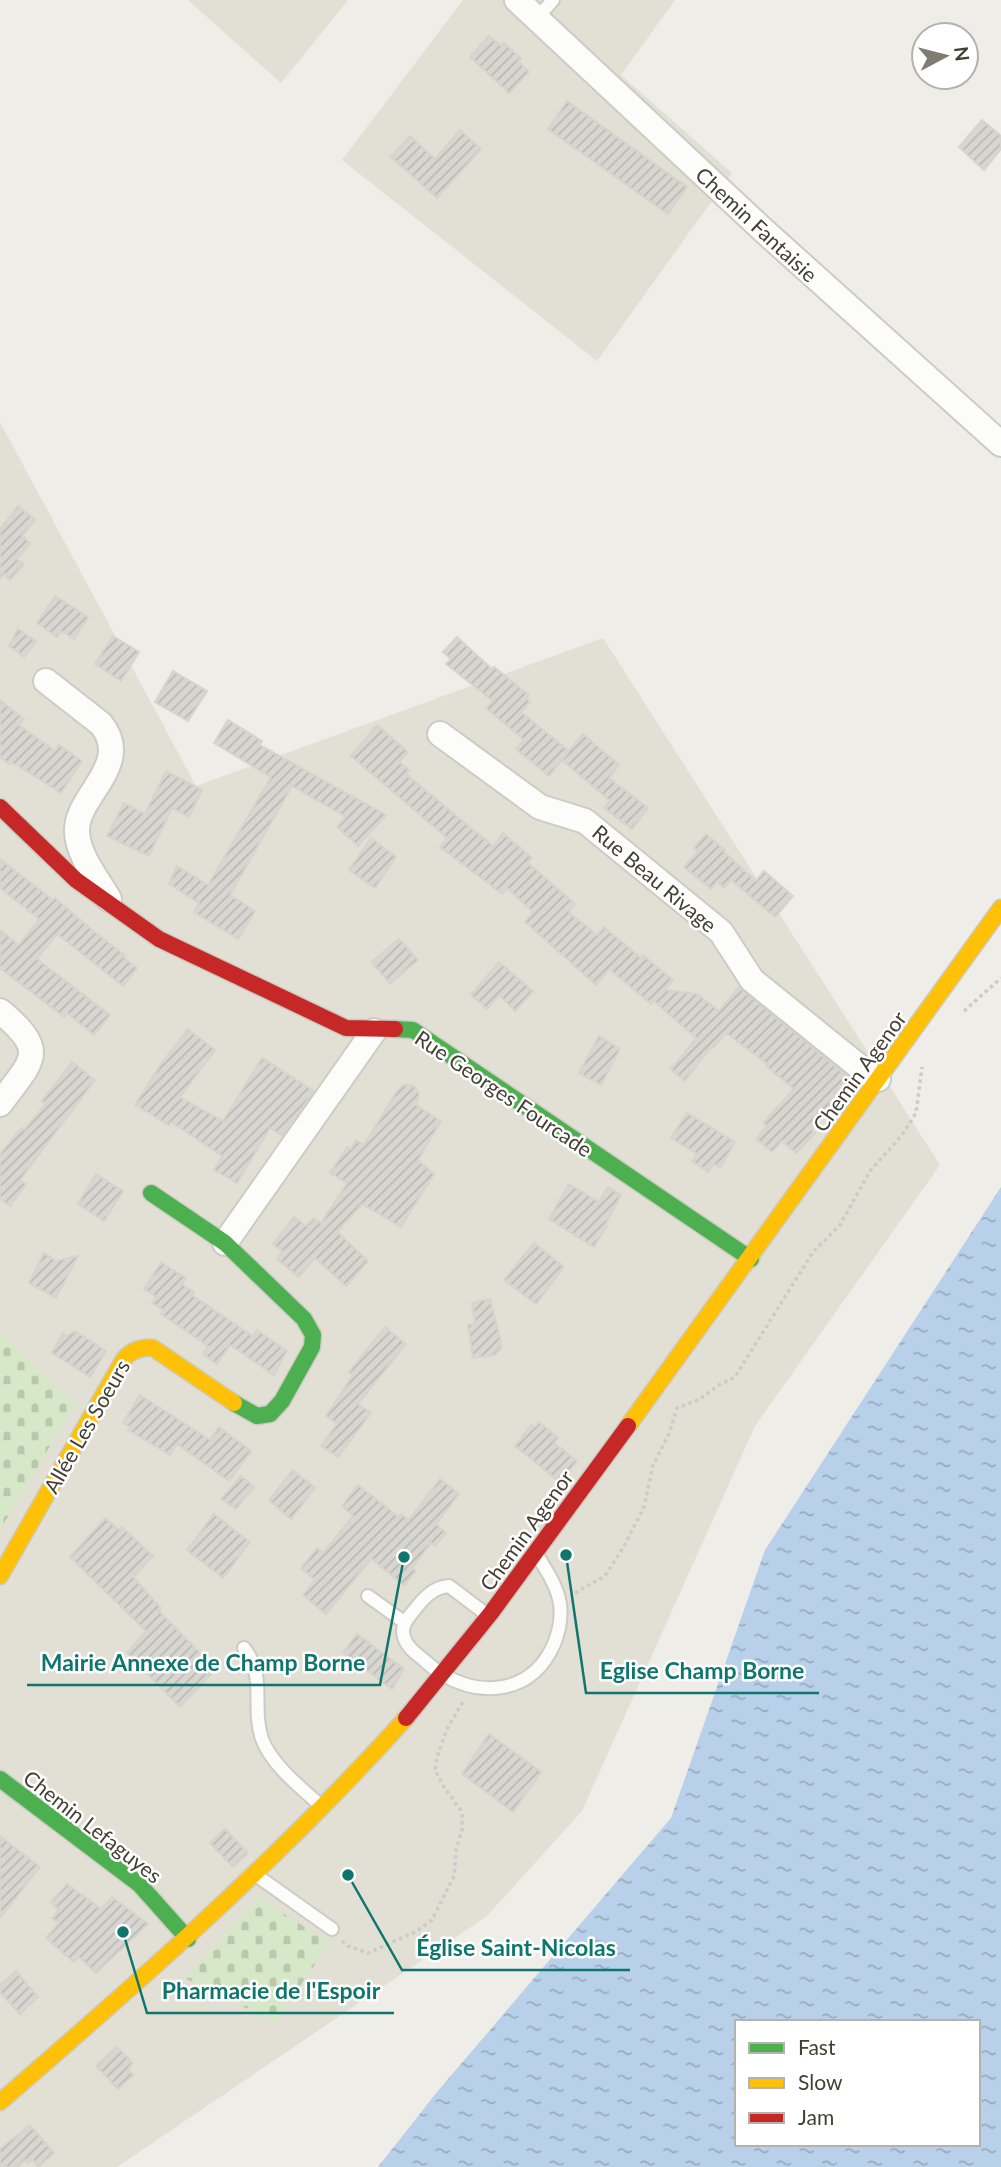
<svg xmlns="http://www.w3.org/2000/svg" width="1001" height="2167" font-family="Lato,sans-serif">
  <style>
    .residential { fill: #e2dfd4 }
    .cemetery { fill: url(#cemetery-stones) }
    .water { fill: url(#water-ripples); fill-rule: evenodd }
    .building { fill: url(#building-hatch); stroke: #d6d4cd; stroke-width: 2 }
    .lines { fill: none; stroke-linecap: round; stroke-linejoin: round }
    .lane-casing { stroke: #cccbc5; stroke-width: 16 }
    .street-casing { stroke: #cccbc5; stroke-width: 28 }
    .fast-casing { stroke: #cccbbf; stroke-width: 19 }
    .slow-casing { stroke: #cccbbf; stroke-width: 19 }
    .jam-casing { stroke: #cccbbf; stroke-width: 19 }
    .path { stroke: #cccbc6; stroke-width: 3.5; stroke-dasharray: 3.5 3.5; stroke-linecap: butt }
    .lane { stroke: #fcfcfb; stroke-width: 12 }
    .street { stroke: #fcfcfb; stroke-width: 24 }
    .fast { stroke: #4caf50; stroke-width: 16 }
    .slow { stroke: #ffc107; stroke-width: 16 }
    .jam { stroke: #c62828; stroke-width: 16 }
    .labels { text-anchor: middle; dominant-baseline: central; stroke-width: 5; stroke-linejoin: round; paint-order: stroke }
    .street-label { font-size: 21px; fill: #433f34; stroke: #fff }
    .leader { fill: none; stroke: #0f766e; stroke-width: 2.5 }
    .callout-dot { fill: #0f766e; stroke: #fff; stroke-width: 2.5 }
    .callout-label { font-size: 23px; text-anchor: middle; font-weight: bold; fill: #0f766e; stroke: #fff; stroke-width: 5; stroke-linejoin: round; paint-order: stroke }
  </style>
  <defs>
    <pattern id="cemetery-stones" width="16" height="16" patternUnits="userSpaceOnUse" patternTransform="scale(1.75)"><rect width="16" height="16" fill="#d7e8c8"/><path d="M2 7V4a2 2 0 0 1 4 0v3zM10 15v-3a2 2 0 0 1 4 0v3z" fill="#bac8ac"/></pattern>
    <pattern id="water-ripples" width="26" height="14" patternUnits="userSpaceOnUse" patternTransform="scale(1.75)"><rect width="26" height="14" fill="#b9d0ea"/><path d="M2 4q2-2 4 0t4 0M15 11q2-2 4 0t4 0" fill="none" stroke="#98aabe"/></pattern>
    <pattern id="building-hatch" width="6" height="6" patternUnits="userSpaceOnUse" patternTransform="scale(1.75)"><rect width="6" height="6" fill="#d7d6d0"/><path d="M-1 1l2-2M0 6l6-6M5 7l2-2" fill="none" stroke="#bab9b3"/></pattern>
  </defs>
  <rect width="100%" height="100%" fill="#eeede7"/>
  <g class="residential">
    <polygon points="188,0 348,0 281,83"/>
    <polygon points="463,0 675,0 621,75 732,173 597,361 342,160"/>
    <polygon points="0,422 196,786 603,638 940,1165 755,1426 582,1811 487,1916 117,2167 0,2167"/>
  </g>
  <g class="cemetery">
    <polygon points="0,1334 75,1404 0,1530"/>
    <polygon points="259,1898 330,1943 275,2022 186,1979"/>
  </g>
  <path class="water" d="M1001,1187V2167H378L437,2092L671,1818L765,1550ZM737,2022H978V2144H737Z"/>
  <g class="building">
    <polygon points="489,36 501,46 504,43 521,58 518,61 529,72 509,93 470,57"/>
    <polygon points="567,101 687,187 668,214 548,129"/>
    <polygon points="982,120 1001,136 1001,149 984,170 959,147"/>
    <polygon points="460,130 481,149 437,198 391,157 410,136 435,159"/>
    <polygon points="18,506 35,520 22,536 30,543 17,559 24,564 10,580 4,574 0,579 0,529"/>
    <polygon points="55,596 88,617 74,639 61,631 57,637 37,623"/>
    <polygon points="18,629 36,641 24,657 9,646"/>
    <polygon points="113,636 139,652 121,681 95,664"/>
    <polygon points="457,637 492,669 494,667 529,695 526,698 530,702 521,712 569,751 549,776 516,749 524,740 486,708 493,701 446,664 451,659 443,652"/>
    <polygon points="173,671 207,691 188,721 155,702"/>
    <polygon points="0,700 24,719 19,725 55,751 59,745 82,761 61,793 15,764 9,764 0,757"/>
    <polygon points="228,720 262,741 260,745 386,815 358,846 337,827 346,817 292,786 230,895 255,911 238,939 194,912 199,903 169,884 177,866 208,885 271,777 214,743"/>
    <polygon points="377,725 408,752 399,762 409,770 406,774 493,846 503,833 532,858 528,863 575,904 569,912 597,935 604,927 641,958 643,955 673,980 664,990 697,994 719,1011 739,987 848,1077 829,1102 832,1105 812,1130 815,1133 796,1153 782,1141 772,1152 756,1139 767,1126 763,1123 794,1089 766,1066 767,1064 726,1033 713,1048 711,1047 685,1081 671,1069 696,1038 654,1001 651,1004 609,969 596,985 525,922 533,912 507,888 502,894 440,847 447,838 351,756"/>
    <polygon points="583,734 619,765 609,778 648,808 632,829 604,808 610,801 562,760"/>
    <polygon points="166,771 202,790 189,817 172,808 149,856 107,836 124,803 145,814"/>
    <polygon points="706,834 725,850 724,852 756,881 764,871 793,896 775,917 731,880 724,888 717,881 711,889 684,867 698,851 694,848"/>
    <polygon points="371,838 396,857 375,888 349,870"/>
    <polygon points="0,859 53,900 55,898 92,930 125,955 123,957 137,968 123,986 57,934 37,959 110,1015 94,1035 67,1013 64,1017 0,968 0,930 19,945 39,919 0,888"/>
    <polygon points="399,939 418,960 390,984 372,962"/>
    <polygon points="499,962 533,991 515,1011 499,995 487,1009 471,995"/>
    <polygon points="188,1029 215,1050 180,1097 223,1121 262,1058 314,1091 282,1136 270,1128 237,1183 214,1170 222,1156 171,1122 169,1125 135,1105 161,1064"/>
    <polygon points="599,1036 620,1049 601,1085 579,1073"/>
    <polygon points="72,1062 95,1080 20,1180 26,1184 10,1206 0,1199 0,1154 21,1128 24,1130 46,1104 42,1101"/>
    <polygon points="404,1085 412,1085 416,1088 419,1094 416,1105 441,1121 418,1160 434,1174 401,1227 362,1204 337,1232 368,1261 346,1286 315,1258 299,1277 277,1259 282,1251 273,1244 294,1217 306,1226 314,1218 321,1223 347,1183 330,1173 347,1147 351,1149 356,1140 364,1145 397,1091"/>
    <polygon points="687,1113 735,1142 720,1168 714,1164 708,1172 692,1161 697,1154 671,1138"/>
    <polygon points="96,1174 123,1191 104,1221 78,1204"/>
    <polygon points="569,1184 599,1202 608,1187 621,1195 605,1225 607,1226 594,1247 549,1219"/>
    <polygon points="534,1243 564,1267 536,1304 504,1280"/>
    <polygon points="44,1253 56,1261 78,1256 56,1298 29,1283"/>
    <polygon points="161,1262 186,1278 182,1284 194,1292 192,1295 253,1336 257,1330 287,1351 274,1375 230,1345 217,1364 203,1354 208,1346 161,1314 163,1310 152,1303 156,1297 144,1289"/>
    <polygon points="490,1299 500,1338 501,1348 495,1355 473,1358 468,1325 475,1323 472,1303"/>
    <polygon points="385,1327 406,1344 358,1404 371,1413 338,1457 321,1446 337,1424 326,1416 353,1375 349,1372"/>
    <polygon points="75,1331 106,1351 90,1377 52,1353 63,1333 67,1336"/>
    <polygon points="140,1395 210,1440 219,1427 251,1451 229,1481 177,1444 170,1455 128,1430 130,1427 123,1423"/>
    <polygon points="539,1422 558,1438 554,1443 577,1461 561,1483 515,1446 531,1425 535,1427"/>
    <polygon points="293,1470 315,1488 291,1519 269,1500"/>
    <polygon points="241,1476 254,1487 236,1509 221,1499"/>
    <polygon points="440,1479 459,1494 436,1524 446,1533 435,1546 431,1543 412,1568 416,1571 404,1585 371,1559 326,1614 303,1595 315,1580 301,1568 317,1548 323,1553 353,1516 342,1506 358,1485 399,1517 401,1514 409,1520"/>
    <polygon points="214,1514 250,1542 223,1578 187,1550"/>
    <polygon points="105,1518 119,1530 122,1527 153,1556 133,1577 161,1608 159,1611 216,1669 180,1707 127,1653 146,1631 70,1557"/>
    <polygon points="357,1634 404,1669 392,1689 343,1653"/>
    <polygon points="489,1734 541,1772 513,1812 462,1774"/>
    <polygon points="225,1829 248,1853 233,1867 210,1843"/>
    <polygon points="0,1836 40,1867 0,1918"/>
    <polygon points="67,1884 101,1909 112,1897 148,1924 96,1973 79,1957 73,1962 46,1938 59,1923 52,1918 59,1910 51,1902"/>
    <polygon points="16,1971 38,1997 20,2014 0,1992 0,1985"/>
    <polygon points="117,2047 133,2063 128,2069 133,2075 118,2089 96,2066"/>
    <polygon points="30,2125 54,2153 38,2167 33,2160 27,2163 25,2160 17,2167 0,2167 0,2149"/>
  </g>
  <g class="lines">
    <g class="lane-casing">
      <g id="lane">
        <polyline points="536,19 553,0"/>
        <polyline points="368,1596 404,1622"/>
        <path d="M486,1614L449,1586C432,1587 422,1600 412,1613C406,1620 401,1627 404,1637C407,1648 417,1654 425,1661C430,1665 436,1671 442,1674C484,1699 533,1692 554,1644C569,1606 557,1587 537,1555"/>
        <path d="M244,1648C267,1677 251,1707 262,1739C271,1764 301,1788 320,1805"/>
        <polyline points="256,1875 332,1929"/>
      </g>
    </g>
    <g class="street-casing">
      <g id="street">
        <polyline points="517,0 762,229 1001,444"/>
        <path d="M46,681L101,724C134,765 75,796 77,832C78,856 97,878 109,899"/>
        <polyline points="440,734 540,807 585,821 721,932 752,980 867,1073 878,1079"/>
        <path d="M0,1011C49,1052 33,1059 0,1104"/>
        <polyline points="225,1243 374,1031"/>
      </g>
    </g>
    <g class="fast-casing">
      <g id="fast">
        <polyline points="395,1029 413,1030 751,1259"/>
        <polyline points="151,1193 225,1243 304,1319 313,1335 312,1347 282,1401 270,1414 257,1416 234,1403"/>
        <polyline points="0,1779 139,1884 188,1939"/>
      </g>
    </g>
    <g class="slow-casing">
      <g id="slow">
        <polyline points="628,1426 1001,908"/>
        <path d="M0,1576L124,1359C132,1350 141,1347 153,1348L234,1403"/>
        <path d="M0,2102C141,1980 281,1857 406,1718"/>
      </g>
    </g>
    <g class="jam-casing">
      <g id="jam">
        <polyline points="0,807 76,880 159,939 346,1028 395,1029"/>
        <polyline points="406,1718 491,1613 628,1426"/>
      </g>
    </g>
    <g class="path">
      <polyline points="964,1011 1001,978"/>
      <polyline points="575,1593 605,1576 623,1548 644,1507 653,1465 669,1434 677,1408 700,1399 719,1385 735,1377 813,1252 840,1225 870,1171 902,1135 916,1113 922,1067"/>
      <polyline points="342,1941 348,1946 368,1953 417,1931 432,1920 454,1876 456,1850 462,1829 462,1812 444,1787 435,1770 437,1757 447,1729 464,1700"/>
    </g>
    <use href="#lane" class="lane"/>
    <use href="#street" class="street"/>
    <use href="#fast" class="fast"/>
    <use href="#slow" class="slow"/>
    <use href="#jam" class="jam"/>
  </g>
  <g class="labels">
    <g class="street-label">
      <text transform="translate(757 224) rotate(43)">Chemin Fantaisie</text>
      <text transform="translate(655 878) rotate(40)">Rue Beau Rivage</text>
      <text transform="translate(859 1071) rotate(-54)">Chemin Agenor</text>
      <text transform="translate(504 1093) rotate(34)">Rue Georges Fourcade</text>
      <text transform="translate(86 1426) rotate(-60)">Allée Les Soeurs</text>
      <text transform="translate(526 1530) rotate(-54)">Chemin Agenor</text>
      <text transform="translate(93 1826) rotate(38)">Chemin Lefaguyes</text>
    </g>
  </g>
  <path class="leader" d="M404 1557L380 1685H27M566 1555L586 1693H819M348 1875L402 1970H630M123 1932L147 2013H394"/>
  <g class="callout-dot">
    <circle cx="404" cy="1557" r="7"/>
    <circle cx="566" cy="1555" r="7"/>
    <circle cx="348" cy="1875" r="7"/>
    <circle cx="123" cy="1932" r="7"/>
  </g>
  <g class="callout-label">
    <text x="203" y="1671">Mairie Annexe de Champ Borne</text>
    <text x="702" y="1679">Eglise Champ Borne</text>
    <text x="516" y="1956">Église Saint-Nicolas</text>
    <text x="271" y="1999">Pharmacie de l'Espoir</text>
  </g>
  <rect x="735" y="2020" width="245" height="126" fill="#ffffff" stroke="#b4b2ae" stroke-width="2"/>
  <rect x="749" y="2043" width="35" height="10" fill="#4caf50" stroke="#b4b2ae" stroke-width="2"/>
  <text x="798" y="2055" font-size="21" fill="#433f34">Fast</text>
  <rect x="749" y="2078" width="35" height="10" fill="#ffc107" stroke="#b4b2ae" stroke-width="2"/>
  <text x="798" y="2090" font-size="21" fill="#433f34">Slow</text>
  <rect x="749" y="2113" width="35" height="10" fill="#c62828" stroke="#b4b2ae" stroke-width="2"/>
  <text x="798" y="2125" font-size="21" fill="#433f34">Jam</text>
  <g transform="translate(945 56) rotate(83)"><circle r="33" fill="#ffffff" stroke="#b4b2ae" stroke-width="2"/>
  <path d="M0-5L12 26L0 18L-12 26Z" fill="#7f7c73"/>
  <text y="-10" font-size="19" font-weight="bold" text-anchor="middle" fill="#433f34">N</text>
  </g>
</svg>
